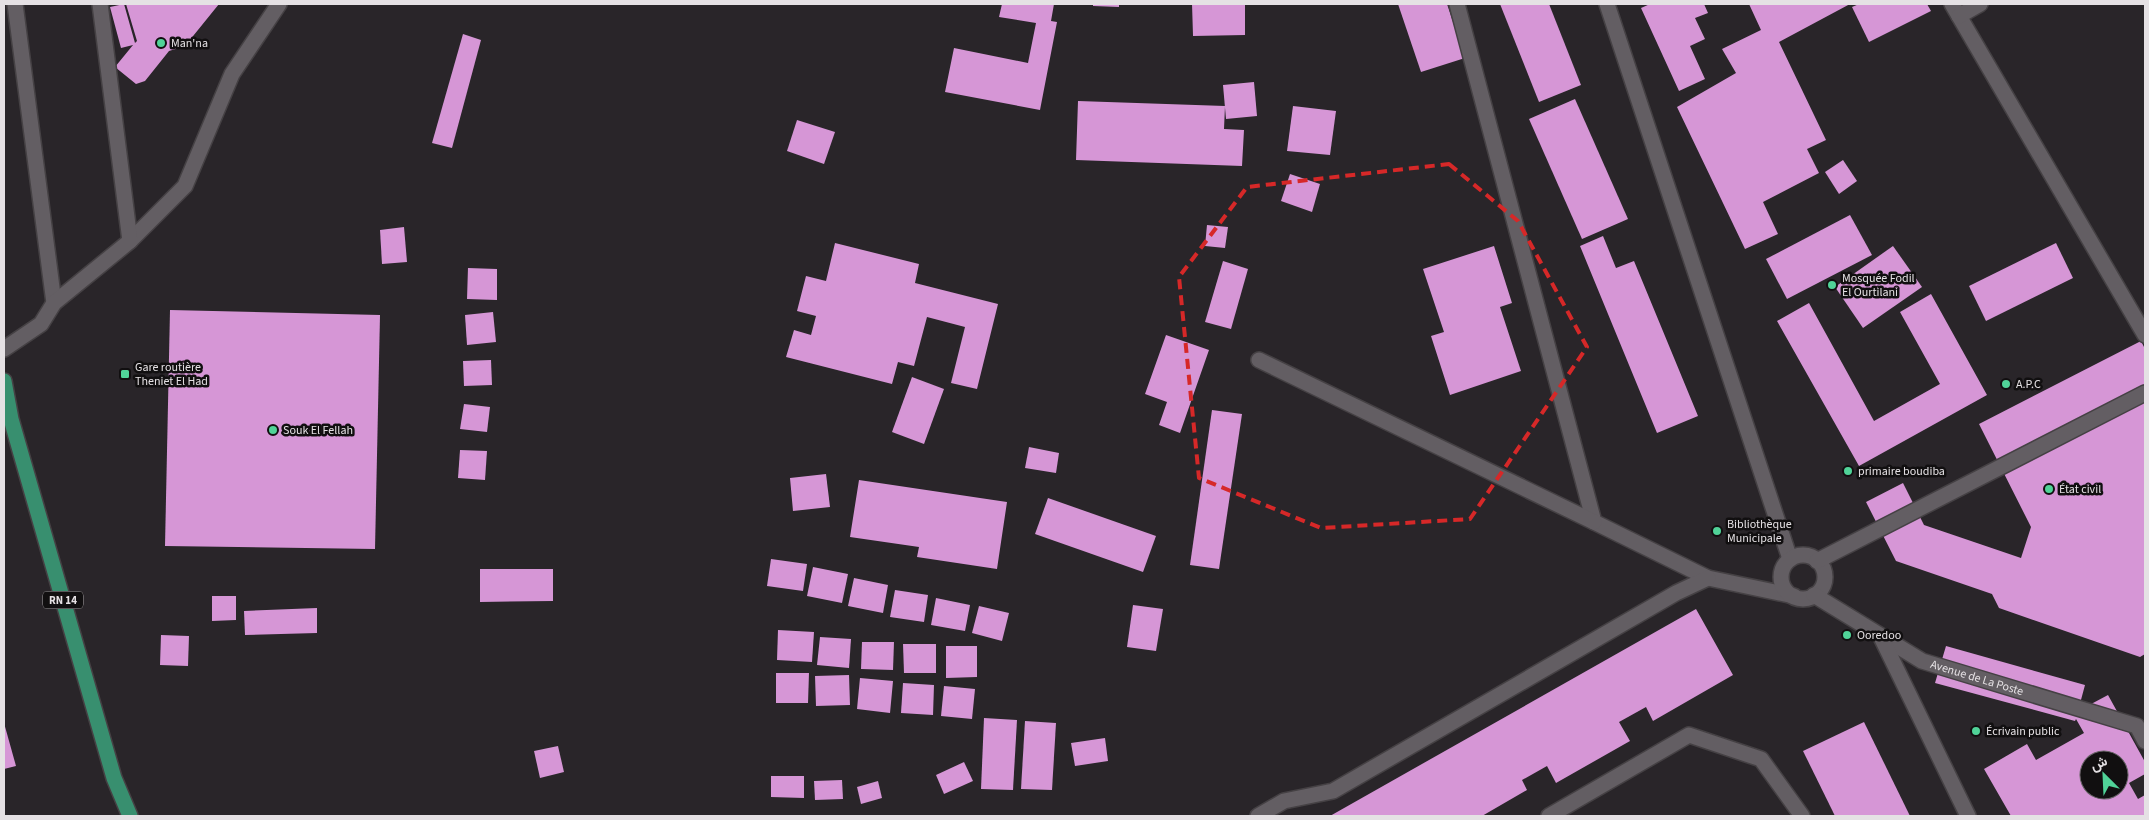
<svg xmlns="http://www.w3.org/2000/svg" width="2149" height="820" font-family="'Source Sans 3',Vazirmatn,sans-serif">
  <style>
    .building { fill: #d696d6; fill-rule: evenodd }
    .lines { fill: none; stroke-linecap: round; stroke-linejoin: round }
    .minor-casing { stroke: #454144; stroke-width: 18 }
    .major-casing { stroke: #454144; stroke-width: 18 }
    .minor { stroke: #635e63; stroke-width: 15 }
    .major { stroke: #388f6f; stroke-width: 15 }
    .marked { fill: none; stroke: #d62828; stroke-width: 4; stroke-dasharray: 10 6; stroke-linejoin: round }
    .poi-dot { fill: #50d398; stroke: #110f10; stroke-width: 2 }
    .labels { text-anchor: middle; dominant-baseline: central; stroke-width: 5; stroke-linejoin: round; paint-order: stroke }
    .shield { fill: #110f10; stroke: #a5a2a4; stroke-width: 1 }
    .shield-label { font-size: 11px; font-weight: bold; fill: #e5e1e4 }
    .poi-label { font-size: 12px; fill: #e5e1e4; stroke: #110f10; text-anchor: start }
    .street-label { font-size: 12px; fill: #e5e1e4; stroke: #110f10 }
  </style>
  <rect width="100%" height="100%" fill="#292529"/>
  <g class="building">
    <polygon points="124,4 135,43 137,41 126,4 219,4 185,46 169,51 145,81 136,84 115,67 133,45 121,48 110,7"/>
    <polygon points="1002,4 1054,4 1051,21 1057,22 1040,110 945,92 954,48 1028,63 1036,23 999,17"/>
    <polygon points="1093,4 1119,4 1119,7 1093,6"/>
    <polygon points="1192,4 1245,4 1245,35 1193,36"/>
    <polygon points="1398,4 1447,4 1465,58 1421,72"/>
    <polygon points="1500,4 1549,4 1581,85 1539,102"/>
    <polygon points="1650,4 1704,4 1708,13 1695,18 1705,39 1690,46 1705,79 1679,91 1641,8"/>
    <polygon points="1749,4 1850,4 1779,42 1826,140 1807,149 1819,173 1763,202 1778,234 1745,249 1677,107 1736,73 1722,49 1761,30"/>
    <polygon points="1859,4 1927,4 1931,11 1869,42 1852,7"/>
    <polygon points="463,34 481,40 452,148 432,143"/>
    <polygon points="1254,82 1257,116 1226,119 1223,85"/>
    <polygon points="1575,99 1628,219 1582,239 1529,119"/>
    <polygon points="1078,101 1225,106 1224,129 1244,130 1242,166 1076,160"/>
    <polygon points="1293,106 1336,111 1330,155 1287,151"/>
    <polygon points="797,120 835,132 824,164 787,151"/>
    <polygon points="1843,160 1857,181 1839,194 1825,172"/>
    <polygon points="1290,174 1320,184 1312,212 1281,201"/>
    <polygon points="1850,215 1872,255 1787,299 1766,259"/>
    <polygon points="1207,225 1228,227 1225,248 1205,246"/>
    <polygon points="404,227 407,262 382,264 380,230"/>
    <polygon points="1603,236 1616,268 1634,261 1698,416 1657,433 1580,246"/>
    <polygon points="835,243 919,264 915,283 998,304 977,389 951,383 965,327 927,317 914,366 898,362 892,384 786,357 794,330 811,335 816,316 797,311 806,276 826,281"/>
    <polygon points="2056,243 2073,278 1986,321 1969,286"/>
    <polygon points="1494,246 1512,303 1500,307 1521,371 1450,395 1431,336 1444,332 1423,269"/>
    <polygon points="1893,246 1922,287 1863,328 1835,287"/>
    <polygon points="1223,261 1248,269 1231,329 1205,322"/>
    <polygon points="468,268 497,269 497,300 467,299"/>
    <polygon points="1931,294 1987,395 1859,466 1777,321 1809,303 1874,421 1940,384 1900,312"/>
    <polygon points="170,310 380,315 375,549 165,546"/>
    <polygon points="493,312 496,342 467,345 465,315"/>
    <polygon points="1166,335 1209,350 1180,433 1159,425 1167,402 1145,394"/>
    <polygon points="2141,341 2145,349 2145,654 2140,657 1999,608 1992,594 1896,561 1866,502 1903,483 1924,525 2021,558 2031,527 1979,424"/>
    <polygon points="491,360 492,385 464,386 463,361"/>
    <polygon points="912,377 944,389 924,444 892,432"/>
    <polygon points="464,404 490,407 487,432 460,429"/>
    <polygon points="1212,410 1242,414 1219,569 1190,565"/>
    <polygon points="1029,447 1059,453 1056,473 1025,468"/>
    <polygon points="460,450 487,451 485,480 458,478"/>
    <polygon points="826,474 830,507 793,511 790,478"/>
    <polygon points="859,480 1007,502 997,569 917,557 919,547 850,537"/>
    <polygon points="1048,498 1156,536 1143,572 1035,534"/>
    <polygon points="771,559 807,564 803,591 767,586"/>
    <polygon points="813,567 848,574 842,603 807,596"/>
    <polygon points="480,569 553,569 553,601 480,602"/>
    <polygon points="854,578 888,585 883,613 848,606"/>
    <polygon points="895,590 928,595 924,622 890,617"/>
    <polygon points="212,596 236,596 236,620 212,621"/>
    <polygon points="936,598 970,605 965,631 931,625"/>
    <polygon points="1133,605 1163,609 1156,651 1127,647"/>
    <polygon points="979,606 1009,613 1002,641 972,633"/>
    <polygon points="317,608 317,633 245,635 244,611"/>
    <polygon points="1696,609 1733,675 1653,721 1646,707 1619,722 1630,741 1556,783 1547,766 1522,780 1527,790 1482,816 1330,816"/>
    <polygon points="778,630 814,632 812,662 777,660"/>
    <polygon points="161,635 189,636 188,666 160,665"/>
    <polygon points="820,637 851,639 849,668 817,665"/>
    <polygon points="862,642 894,642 893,670 861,669"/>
    <polygon points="903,644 936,644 936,673 904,673"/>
    <polygon points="946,646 977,646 977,677 946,678"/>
    <path d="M1946,646L2085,685L2078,711L2108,695L2145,762V774L2129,783L2138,799L2145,795V816H2011L1984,769L2027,744L2036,760L2084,733L2076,719L2075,721L1935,683ZM2089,760H2119V790H2089Z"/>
    <polygon points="776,673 809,673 808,703 776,703"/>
    <polygon points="849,675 850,705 816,706 815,676"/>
    <polygon points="860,678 893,681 890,713 857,709"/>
    <polygon points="903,683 934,685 933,715 901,713"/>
    <polygon points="944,686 975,689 972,719 941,716"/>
    <polygon points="984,718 1017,720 1013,790 981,789"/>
    <polygon points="1025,721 1056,723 1052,790 1021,789"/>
    <polygon points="1864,722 1910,816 1835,816 1803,751"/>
    <polygon points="4,723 16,766 4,769"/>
    <polygon points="1105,738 1108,761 1075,766 1071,743"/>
    <polygon points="558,746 564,772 540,778 534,751"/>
    <polygon points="964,762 973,781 944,794 936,775"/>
    <polygon points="771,776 804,776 804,798 771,797"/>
    <polygon points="842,780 843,799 815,800 814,781"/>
    <polygon points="878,781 882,798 861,804 857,787"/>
  </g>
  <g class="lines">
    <g class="minor-casing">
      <g id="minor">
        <polyline points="15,4 54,303"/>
        <polyline points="1457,4 1594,522 1708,578 1794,596"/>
        <polyline points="1607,4 1790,559"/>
        <polyline points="1952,4 2145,335"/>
        <polyline points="1959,16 1980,4"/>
        <polyline points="130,241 185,186 232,74 279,4"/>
        <polyline points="4,349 41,324 54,303 130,241 100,4"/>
        <polyline points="1259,360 1594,522"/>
        <circle cx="1803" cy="577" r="22"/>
        <polyline points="1817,561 2145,393"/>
        <path id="s1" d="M1814,595L1922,661L2137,726L2145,741"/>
        <polyline points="1881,637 1968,816"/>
        <polyline points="1258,816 1284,801 1333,791 1676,593 1708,578"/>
        <polyline points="1549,816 1689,735 1761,759 1802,816"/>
      </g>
    </g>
    <g class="major-casing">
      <polyline id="major" points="4,381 11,419 114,778 130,816"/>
    </g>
    <use href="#minor" class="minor"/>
    <use href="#major" class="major"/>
  </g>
  <path class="marked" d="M1449,164L1518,221L1587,347L1470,519L1321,528L1199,478L1179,277L1247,187Z"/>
  <g class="poi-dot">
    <circle cx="161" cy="43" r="5"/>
    <circle cx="1832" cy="285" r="5"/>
    <rect x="120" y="369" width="10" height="10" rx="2.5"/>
    <circle cx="2006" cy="384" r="5"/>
    <circle cx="273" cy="430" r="5"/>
    <circle cx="1848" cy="471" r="5"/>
    <circle cx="2049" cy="489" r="5"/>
    <circle cx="1717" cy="531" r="5"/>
    <circle cx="1847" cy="635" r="5"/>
    <circle cx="1976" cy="731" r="5"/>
  </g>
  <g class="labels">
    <rect class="shield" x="43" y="591.5" width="40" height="17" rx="4"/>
    <g class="shield-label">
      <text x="63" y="600">RN 14</text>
    </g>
    <g class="poi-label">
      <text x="171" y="43">Man'na</text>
      <text x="1842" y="278">Mosquée Fodil<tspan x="1842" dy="14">El Ourtilani</tspan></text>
      <text x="135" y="367">Gare routière<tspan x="135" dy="14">Theniet El Had</tspan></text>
      <text x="2016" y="384">A.P.C</text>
      <text x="283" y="430">Souk El Fellah</text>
      <text x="1858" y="471">primaire boudiba</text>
      <text x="2059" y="489">État civil</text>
      <text x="1727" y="524">Bibliothèque<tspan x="1727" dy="14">Municipale</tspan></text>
      <text x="1857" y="635">Ooredoo</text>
      <text x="1986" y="731">Écrivain public</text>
    </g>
    <g class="street-label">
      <text stroke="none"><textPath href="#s1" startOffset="184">Avenue de La Poste</textPath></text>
    </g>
  </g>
  <rect width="2149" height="820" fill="none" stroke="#e5e1e4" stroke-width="10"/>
  <g transform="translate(2104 775) rotate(336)"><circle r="24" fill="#110f10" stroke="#666365"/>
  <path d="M0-4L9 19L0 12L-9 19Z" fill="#50d398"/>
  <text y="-8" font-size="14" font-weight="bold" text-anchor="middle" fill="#e5e1e4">ش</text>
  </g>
</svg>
